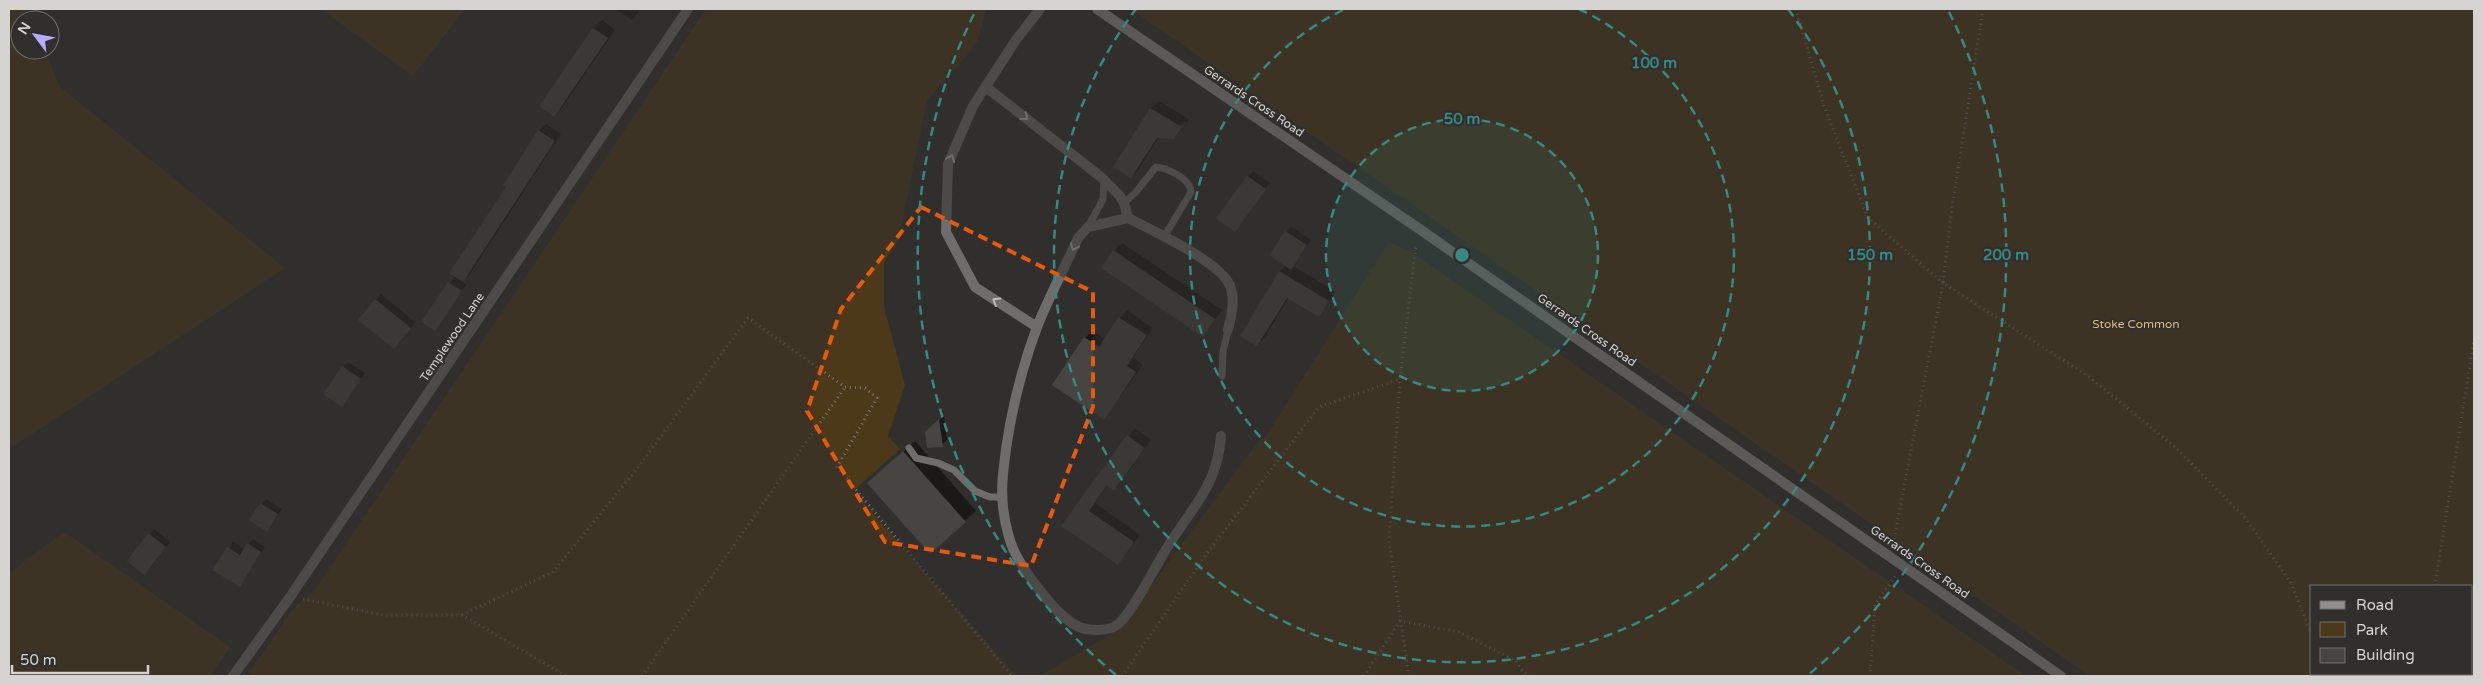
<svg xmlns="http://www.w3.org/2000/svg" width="2483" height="685" font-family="'Varela Round',sans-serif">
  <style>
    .green { fill: #4b391a; fill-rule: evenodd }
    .shadow { fill: #0007 }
    .building { fill: #474542 }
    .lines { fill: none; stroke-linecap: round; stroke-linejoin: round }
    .path { stroke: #7a7876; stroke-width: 3; stroke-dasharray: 1 4; stroke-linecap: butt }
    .service { stroke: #6e6d6c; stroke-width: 7 }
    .minor { stroke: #6e6d6c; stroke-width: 10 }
    .secondary { stroke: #918f8d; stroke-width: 10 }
    .oneway { stroke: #bbbab8 }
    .marked { fill: none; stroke: #e8590c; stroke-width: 4; stroke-dasharray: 10 6; stroke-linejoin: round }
    .ring { fill: none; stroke: #378982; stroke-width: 2.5; stroke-dasharray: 9 6 }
    .labels { text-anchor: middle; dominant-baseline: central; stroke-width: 4; stroke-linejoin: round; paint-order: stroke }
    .street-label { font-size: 12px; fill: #d5d4d2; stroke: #312f2d }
    .park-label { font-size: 12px; fill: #e0ba7b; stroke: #312f2d }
    .centre { fill: #378982; stroke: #312f2d; stroke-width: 2.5 }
    .ring-label { font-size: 15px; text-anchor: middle; font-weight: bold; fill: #378982; stroke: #312f2d; stroke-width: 4; stroke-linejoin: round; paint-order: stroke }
  </style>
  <rect width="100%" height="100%" fill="#312f2d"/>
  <g class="green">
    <polygon points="9,9 26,9 31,20 20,20 20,50 44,50 60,87 285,268 9,449"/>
    <polygon points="321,9 465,9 413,76"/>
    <polygon points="706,9 986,9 978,40 964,59 927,100 899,237 884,262 884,307 905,385 888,436 900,449 853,491 1016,676 247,676 294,608 315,590"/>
    <path d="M1131,9H2474V676H2090ZM2312,586H2472V674H2312Z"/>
    <polygon points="1389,242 1411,252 2026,676 1040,676 1119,629 1261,438 1265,438"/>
    <polygon points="64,532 230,647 210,676 9,676 9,573"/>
  </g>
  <g class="shadow">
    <polygon points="615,9 641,9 632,20"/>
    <polygon points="602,20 615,30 562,108 554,116 540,106 594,28"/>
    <polygon points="1159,101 1189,119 1181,131 1186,123 1184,121 1177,132 1180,132 1174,138 1159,137 1139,169 1131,177 1115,166 1151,108"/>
    <polygon points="546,124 561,134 470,274 462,282 466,285 435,329 423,321 455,276 539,131"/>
    <polygon points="1253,171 1270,183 1235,230 1218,218"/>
    <polygon points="1291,226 1311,240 1293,266 1336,292 1319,316 1289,297 1265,337 1257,345 1242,335 1280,271 1286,265 1270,255"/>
    <polygon points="1122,243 1222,310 1203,335 1114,251"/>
    <polygon points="381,294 415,322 400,342 360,319"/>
    <polygon points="1127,310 1153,328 1133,358 1143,365 1104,419 1085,338 1092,331 1105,339"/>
    <polygon points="348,362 365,373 342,405 343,367"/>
    <polygon points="944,416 947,440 942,445 932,427"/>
    <polygon points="1135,428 1151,440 1121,482 1114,489 1108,485 1095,503 1140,535 1118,564 1063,526"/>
    <polygon points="915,441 976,511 930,553 879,473"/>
    <polygon points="266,499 282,509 267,530 261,504"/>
    <polygon points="154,529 170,542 150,568 149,534"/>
    <polygon points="253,539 265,547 239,585 214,569 233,542 244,549"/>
  </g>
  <g class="building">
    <polygon points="593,28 608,38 554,117 539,106"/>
    <polygon points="1150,108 1182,127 1174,139 1157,138 1131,178 1113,167"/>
    <polygon points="538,130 555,141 463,282 449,273 506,187 503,185"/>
    <polygon points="1247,176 1266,189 1235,232 1216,218"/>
    <polygon points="1285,231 1307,245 1291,270 1269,255"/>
    <polygon points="1113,250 1215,319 1203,337 1101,268"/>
    <polygon points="1279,271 1329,301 1319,317 1287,298 1257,346 1240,336"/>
    <polygon points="448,282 462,291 435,331 421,322"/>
    <polygon points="375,299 411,328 394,349 358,320"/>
    <polygon points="1118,317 1147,335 1127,366 1136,372 1104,420 1052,385 1084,337 1099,347"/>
    <polygon points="342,366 361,379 342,407 323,394"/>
    <polygon points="939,419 943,447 927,448 925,432"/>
    <polygon points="1127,435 1145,448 1114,490 1107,485 1089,511 1134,542 1118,565 1061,526"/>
    <polygon points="903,451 966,522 930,554 867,483"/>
    <polygon points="260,503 278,514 267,532 249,520"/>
    <polygon points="148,533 166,547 144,575 127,561"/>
    <polygon points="247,543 261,552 240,587 212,570 227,547 240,555"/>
  </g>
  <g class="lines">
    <g class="path">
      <polyline points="1796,9 1824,106 1868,218 1943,283 1893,545"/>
      <polyline points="1983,9 1952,208 1943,283 2088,376 2175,447 2246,519 2291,583 2312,636"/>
      <polyline points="2435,586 2474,339"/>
      <polyline points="303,599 383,615 462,615 566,676"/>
      <polyline points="462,615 553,572 636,470 748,318 845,387 865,388 877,398 837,467 1012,676"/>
      <polyline points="2326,674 2327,676"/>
      <polyline points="642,676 845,387"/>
      <polyline points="1122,676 1205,556 1319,407 1400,379"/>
      <polyline points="1364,676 1400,621 1459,632 1516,661 1524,673 1530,676"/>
      <polyline points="1409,676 1389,541 1400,379 1416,244"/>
      <polyline points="1870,676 1875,605 1895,576"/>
      <polyline points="2421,676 2421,674"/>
    </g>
    <g class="service">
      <path d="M1124,203L1136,192L1156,167C1167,168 1191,179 1191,192L1164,237"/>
      <polyline points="1088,227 1103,199 1104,180"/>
      <polyline points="1222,376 1223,352 1228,330"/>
      <polyline points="909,448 916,458 938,463 954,470 975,491 990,497 1002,497"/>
    </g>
    <g class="minor">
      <path d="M986,87L1101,177L1120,196L1124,203L1128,218C1151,230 1224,263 1231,288C1235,302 1231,317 1228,330"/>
      <path d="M1128,218L1088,227L1078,238C1065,267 1049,297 1037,327C1020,373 1008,424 1003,474C1001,494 1003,517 1009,537C1015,562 1054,614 1077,626C1087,631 1107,632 1117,625C1132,614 1158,561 1170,543C1195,504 1217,485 1221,436"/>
      <polyline points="1037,327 975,287 946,232 948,164 973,106 1016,40 1040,9"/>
      <polyline points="233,676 290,597 688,9"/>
    </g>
    <polyline class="secondary" points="1097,9 1418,228 2061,676"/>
  </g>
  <defs><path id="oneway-chevron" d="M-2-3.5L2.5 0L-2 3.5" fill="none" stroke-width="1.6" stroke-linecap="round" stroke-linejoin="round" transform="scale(1.25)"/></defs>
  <g class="oneway">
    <use href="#oneway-chevron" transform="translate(1025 117) rotate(37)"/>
    <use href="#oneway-chevron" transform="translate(951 158) rotate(-69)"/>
    <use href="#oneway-chevron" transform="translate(1074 247) rotate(115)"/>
    <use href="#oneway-chevron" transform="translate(996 301) rotate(-148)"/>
  </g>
  <path d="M0 0H2483V685H0ZM921,207L1093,292V407L1031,566L885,542L807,411L841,309Z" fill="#312f2d" fill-opacity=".55" fill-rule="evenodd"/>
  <path class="marked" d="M921,207L1093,292V407L1031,566L885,542L807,411L841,309Z"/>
  <circle cx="1462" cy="255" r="136" fill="#378982" fill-opacity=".12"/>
  <g class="ring">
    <circle cx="1462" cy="255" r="136"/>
    <path d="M1579 9A272 272 0 1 1 1345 9"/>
    <path d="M1788 9A408 408 0 1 1 1136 9"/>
    <path d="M1116 675A544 544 0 0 1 975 12M1949 12A544 544 0 0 1 1808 675"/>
  </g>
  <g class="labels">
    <g class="street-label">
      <text transform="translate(1254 101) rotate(34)">Gerrards Cross Road</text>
      <text transform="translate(1587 330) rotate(35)">Gerrards Cross Road</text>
      <text transform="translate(452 337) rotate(-56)">Templewood Lane</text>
      <text transform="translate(1920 562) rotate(35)">Gerrards Cross Road</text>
    </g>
    <g class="park-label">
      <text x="2136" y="324">Stoke Common</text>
    </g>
  </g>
  <circle cx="1462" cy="255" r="8" class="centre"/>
  <g class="ring-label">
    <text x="1654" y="68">100 m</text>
    <text x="1462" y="124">50 m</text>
    <text x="1870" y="260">150 m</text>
    <text x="2006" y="260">200 m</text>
  </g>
  <rect width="2483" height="685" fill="none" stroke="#d5d4d2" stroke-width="20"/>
  <rect x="2310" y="585" width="162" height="90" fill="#312f2d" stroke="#73716f"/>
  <rect x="2320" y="601" width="25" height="8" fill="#918f8d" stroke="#73716f"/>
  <text x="2356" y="610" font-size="15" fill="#d5d4d2">Road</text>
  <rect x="2320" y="622" width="25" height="15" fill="#4b391a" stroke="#73716f"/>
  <text x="2356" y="635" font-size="15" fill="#d5d4d2">Park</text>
  <rect x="2320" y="648" width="25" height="15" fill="#474542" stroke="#73716f"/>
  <text x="2356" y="660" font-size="15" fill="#d5d4d2">Building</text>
  <g transform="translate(35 35) rotate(302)"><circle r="24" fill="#312f2d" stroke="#73716f"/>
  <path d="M0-4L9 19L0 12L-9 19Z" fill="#b6acf8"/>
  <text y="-8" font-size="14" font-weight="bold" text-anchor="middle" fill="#d5d4d2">N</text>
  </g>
  <path d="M12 665v8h136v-8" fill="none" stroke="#d5d4d2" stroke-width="2.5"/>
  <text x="20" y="665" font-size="15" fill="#d5d4d2" stroke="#312f2d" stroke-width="4" paint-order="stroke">50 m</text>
</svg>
